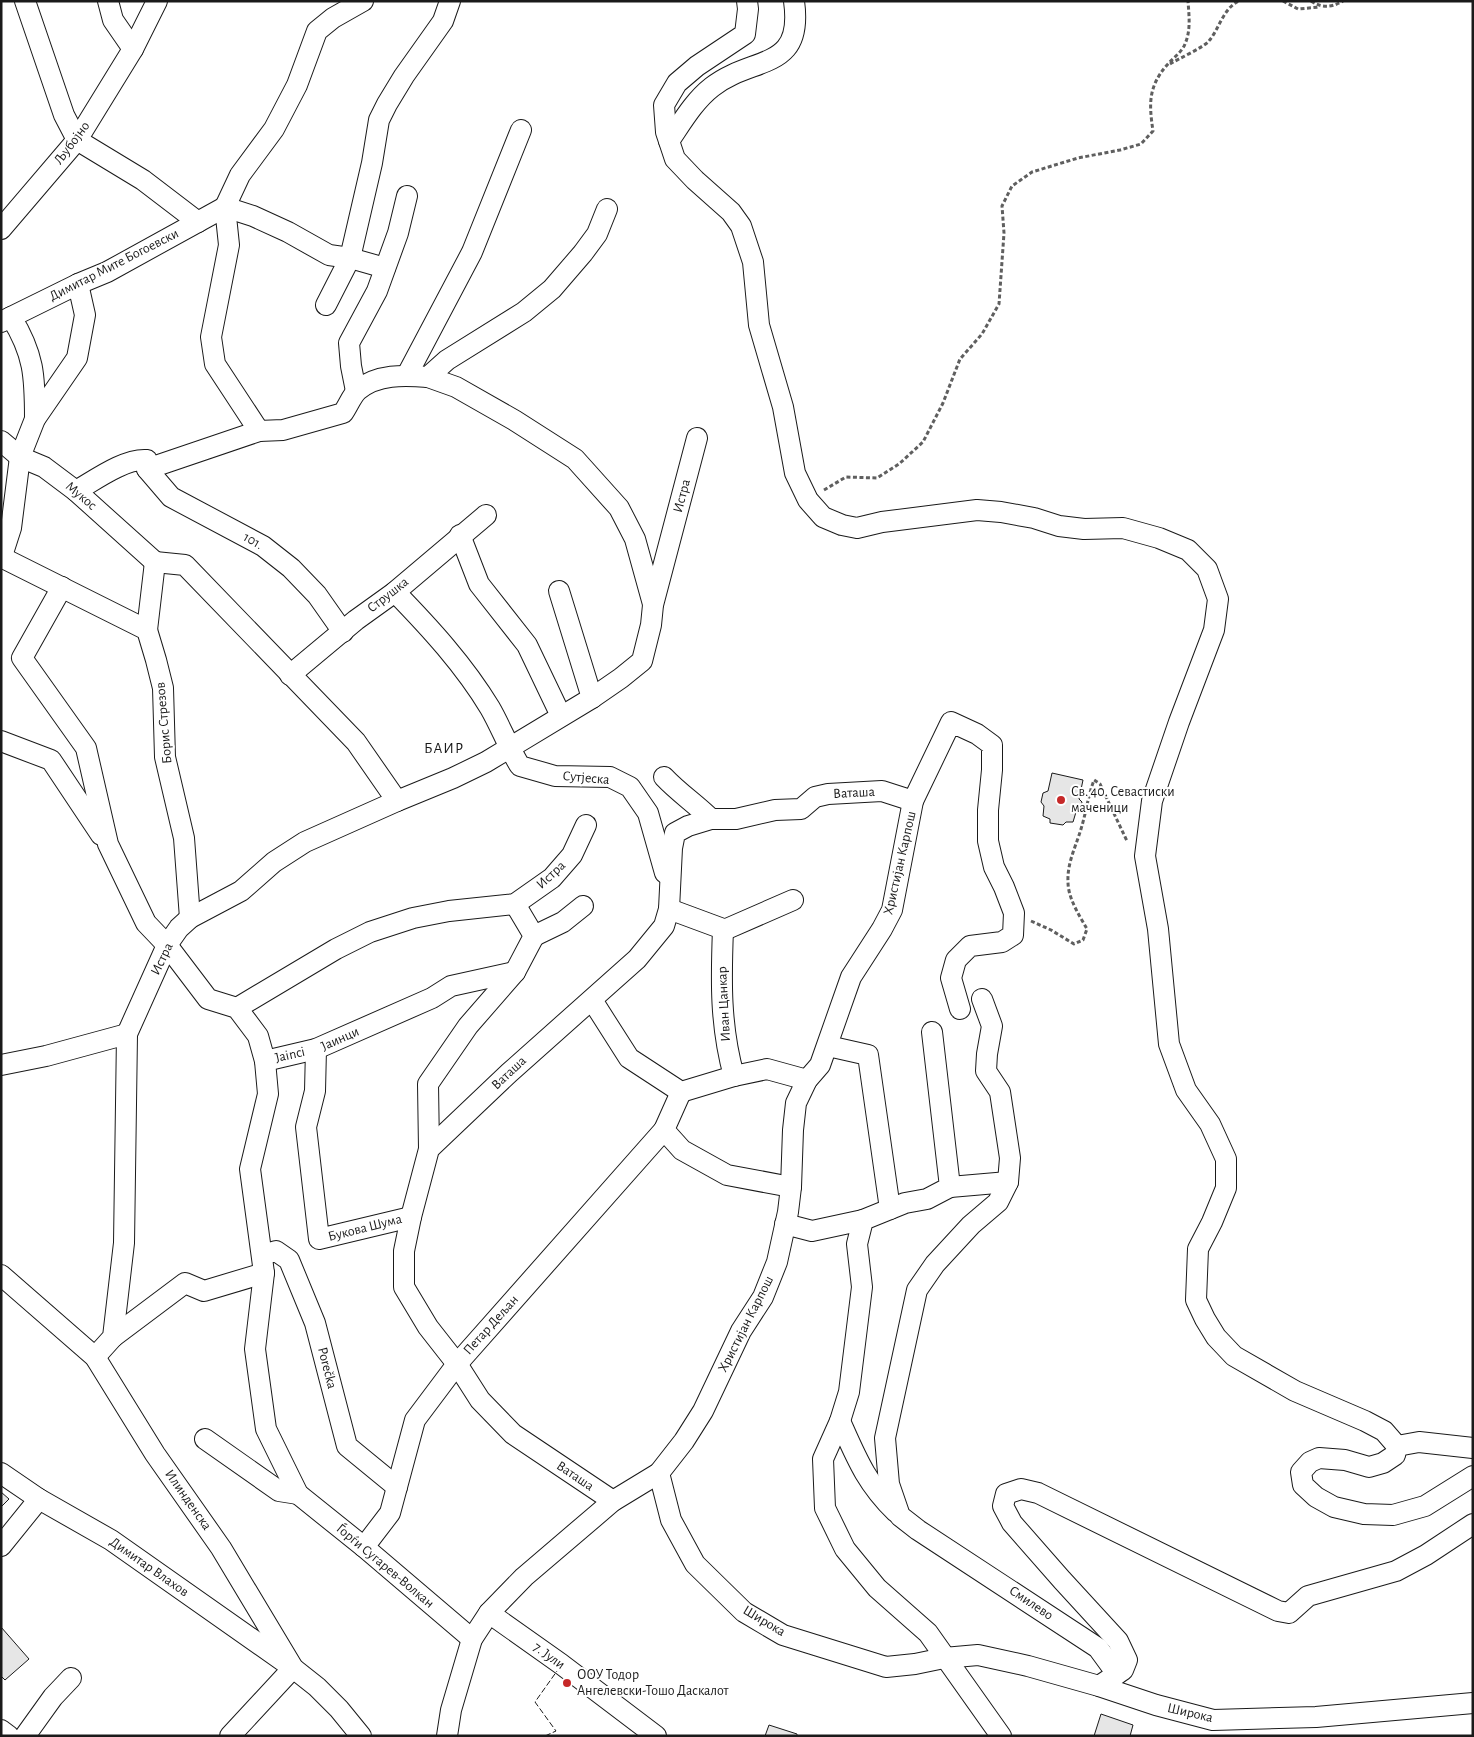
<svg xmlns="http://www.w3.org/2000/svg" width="1474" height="1737" font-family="'Alegreya Sans',sans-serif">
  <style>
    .building { fill: #e6e6e6; stroke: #1a1a1a }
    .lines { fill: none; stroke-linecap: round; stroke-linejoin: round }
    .minor-casing { stroke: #1a1a1a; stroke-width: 22 }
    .path { stroke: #5f5f5f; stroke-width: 3; stroke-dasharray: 4 2.5; stroke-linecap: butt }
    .minor { stroke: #fff; stroke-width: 20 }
    .fence { stroke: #1a1a1a; stroke-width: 1; stroke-dasharray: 6 2.5; stroke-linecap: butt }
    .poi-dot { fill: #c62828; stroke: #fff; stroke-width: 2 }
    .labels { text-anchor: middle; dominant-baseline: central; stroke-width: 4; stroke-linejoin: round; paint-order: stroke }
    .street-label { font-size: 14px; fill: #1a1a1a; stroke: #fff }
    .poi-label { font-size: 14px; fill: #1a1a1a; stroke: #fff; text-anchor: start }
    .neighbourhood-label { font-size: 15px; letter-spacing: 1px; fill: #1a1a1a; stroke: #fff }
  </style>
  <rect width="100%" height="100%" fill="#fff"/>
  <g class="building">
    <polygon points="1052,773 1083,780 1079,799 1082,802 1080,810 1076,812 1073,822 1066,822 1063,825 1050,823 1050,819 1043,816 1044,806 1041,802 1043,793 1048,791"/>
    <polygon points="1,1492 9,1499 1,1507"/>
    <polygon points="1,1627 29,1659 5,1680 1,1676"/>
    <polygon points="1101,1714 1133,1725 1130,1736 1094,1736"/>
    <polygon points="769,1725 797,1734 797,1736 765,1736"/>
  </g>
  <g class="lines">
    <g class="minor-casing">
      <g id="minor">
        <polyline points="25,1 64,115 77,140 143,180 198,222"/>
        <polyline points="108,1 113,20 133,49"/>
        <polyline points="747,1 748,9 745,34 697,66 677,83 664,105 666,132 675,159 695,180 731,212 741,226 753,262 759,325 783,407 795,473 808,500 823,517 842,525 857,528 882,522 977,510 1001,512 1034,518 1059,526 1084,529 1123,528 1159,538 1188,550 1207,569 1218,599 1214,630 1179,722 1152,801 1145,856 1158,929 1169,1044 1186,1090 1210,1124 1226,1159 1226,1188 1212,1222 1198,1249 1196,1300 1205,1319 1216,1337 1234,1356 1295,1391 1365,1421 1384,1431 1397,1446 1395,1455 1383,1463 1369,1467 1345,1460 1319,1458 1310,1462 1301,1472 1303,1485 1316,1497 1334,1507 1364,1514 1393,1515 1425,1506 1473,1476"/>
        <path d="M669,141C682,122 694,101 712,87C753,55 804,72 794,1"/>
        <polyline points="1,229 77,140 133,49 157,1"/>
        <polyline points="326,305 350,258 372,163 379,120 387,104 404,76 443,21 450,1"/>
        <path d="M11,317C34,354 35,376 35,419"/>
        <polyline points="1,322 78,284 107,272 225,207 253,216 288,232 329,255 350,258 385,268"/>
        <polyline points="407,375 472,252 521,130"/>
        <polyline points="428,377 456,387 514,420 575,459 619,508 635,539 653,604"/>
        <polyline points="356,391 351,366 349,343 377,291 398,233 407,196"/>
        <polyline points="259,431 215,364 211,337 229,245 225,207 240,175 274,129 297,85 317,31 333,18 363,1"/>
        <polyline points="1,441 20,457 44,467 76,491 155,562"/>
        <polyline points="147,469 171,497 263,546 291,568 317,595 343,632"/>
        <path d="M76,491C95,480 125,458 147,460V469L259,431L283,430L343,413C348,406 352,395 358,390C377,374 404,375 428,377L447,360L524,312L552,289L583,253L597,234L607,209"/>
        <polyline points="460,535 479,584 527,645 561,716"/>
        <polyline points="2,556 11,528 20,457 35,419 77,358 85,315 78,284"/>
        <polyline points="1,557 147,630 156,660 163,688 165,757 184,838 190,918"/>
        <polyline points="155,562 185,565 356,742 397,801"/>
        <polyline points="62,587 22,658 86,748 108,844 146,923 167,945 208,999 237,1008 258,1036 265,1061 268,1094 250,1169 264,1273 255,1349 266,1429 298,1494 364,1547 472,1639"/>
        <polyline points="559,591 592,698"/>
        <path d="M395,592C430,628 464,665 490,708C501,727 508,747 520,766L555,776L610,777L630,787L648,813L665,873"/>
        <polyline points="147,630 155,562"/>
        <polyline points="290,675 356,620 395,592 486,515"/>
        <polyline points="1,741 51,760 101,835"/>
        <path d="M664,777C679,793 696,804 711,819"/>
        <path d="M669,909L723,929C721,980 720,1026 734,1076"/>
        <polyline points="722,931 793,900"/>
        <polyline points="534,936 563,922 583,906"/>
        <polyline points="982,999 992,1026 987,1054 986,1071 1000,1092 1010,1158 1008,1182 998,1202 971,1225 935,1264 917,1290 885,1438 889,1484 900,1516 918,1530 1098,1648 1117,1674 1099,1686"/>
        <polyline points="592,1000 629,1058 681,1092 734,1076 767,1069 807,1080"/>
        <polyline points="237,1008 336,949 370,932 413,918 449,911 515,904 552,878 572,855 586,825"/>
        <polyline points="932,1032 950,1187 927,1199 905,1203 863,1220 857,1244 862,1287 849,1392 840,1421 823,1459 825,1508 845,1549 877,1588 928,1633 1001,1736"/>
        <polyline points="828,1046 868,1055 890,1209"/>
        <polyline points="316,1049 315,1091 306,1127 319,1239 411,1217"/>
        <polyline points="265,1061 316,1049 432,998 451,986 515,972"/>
        <polyline points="1,1065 46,1056 127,1034"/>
        <polyline points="681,1092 664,1130 682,1150 727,1175 791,1187"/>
        <polyline points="429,1149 428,1084 468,1026 515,972 534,936 515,904"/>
        <polyline points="950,1187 1008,1182"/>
        <polyline points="785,1224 812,1231 863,1220"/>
        <polyline points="262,1255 276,1251 289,1260 315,1323 347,1446 397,1487"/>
        <polyline points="1,1275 95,1357 155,1454 221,1548 293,1668 317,1687 339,1709 361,1736"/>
        <polyline points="113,1337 185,1283 204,1291 264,1273"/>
        <polyline points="95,1357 113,1337 124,1243 127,1034 167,945 179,928 190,918 241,891 274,862 305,842 397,801 453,778 486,762 592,698 621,678 642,661 651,625 653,605 697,438"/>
        <path d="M840,1421C856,1457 866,1483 896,1512"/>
        <polyline points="205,1439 279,1491 298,1494"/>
        <polyline points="1397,1446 1419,1442 1473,1448"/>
        <polyline points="1,1473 39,1499 111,1540 293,1668 230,1736"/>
        <polyline points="659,1473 671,1520 695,1564 744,1612 783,1635 886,1667 915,1664 944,1658 978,1655 1028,1666 1099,1686 1156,1705 1213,1720 1316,1717 1473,1703"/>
        <polyline points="613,1501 513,1434 480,1400 457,1364 428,1327 404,1287 404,1251 411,1217 429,1149 509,1073 637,959 664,926 669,909 672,848 675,833 688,826 711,819 736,819 775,810 801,809 815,797 828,794 882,791 913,801"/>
        <polyline points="1,1546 39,1499"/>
        <polyline points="364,1547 390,1513 415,1420 457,1364 664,1130"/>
        <polyline points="489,1613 561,1664 656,1736"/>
        <polyline points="1117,1674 1123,1670 1127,1660 1118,1641 1062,1580 1012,1523 1003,1506 1006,1494 1021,1489 1038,1493 1278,1611 1289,1613 1308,1596 1396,1571 1426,1555 1473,1524"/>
        <polyline points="1,1730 9,1736"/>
        <polyline points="25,1736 53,1697 71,1678"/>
        <polyline points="447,1736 451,1710 472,1639 489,1613 524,1577 613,1501 659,1473 684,1441 703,1411 741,1331 763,1297 777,1262 788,1212 791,1187 793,1130 796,1103 807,1080 820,1065 851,977 882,929 892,910 913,801 951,722 977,734 992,745 992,770 988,810 988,841 994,867 1004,887 1014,913 1013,935 1002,942 970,946 956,960 951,978 960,1009"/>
      </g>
    </g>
    <g class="path">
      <polyline points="1283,1 1298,9 1320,7"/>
      <path d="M1311,1C1322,8 1331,8 1343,1"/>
      <path d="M1170,64C1178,59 1202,48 1208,42C1219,30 1223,8 1239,1"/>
      <path d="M824,490L846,477L877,478L899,464L923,442L943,403L960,359L982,334L999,304L1004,233L1002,206L1012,186L1032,172L1078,158L1120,150L1141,144L1153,131C1149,104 1148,87 1167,65C1173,58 1182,52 1185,44C1191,30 1189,16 1188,1"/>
      <path d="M1031,921L1051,930L1074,944L1083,940L1087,929C1079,915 1068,898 1068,882C1067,863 1076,846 1081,829C1086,813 1088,796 1094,780L1100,784L1127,841"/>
    </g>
    <use href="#minor" class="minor"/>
    <polyline class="fence" points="545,1736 556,1731 535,1702 557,1671"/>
  </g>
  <g class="poi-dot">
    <circle cx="1061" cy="800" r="5"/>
    <circle cx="567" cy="1683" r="5"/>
  </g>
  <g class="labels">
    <g class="street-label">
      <text transform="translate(72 143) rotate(-53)">Љубојно</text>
      <text transform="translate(114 265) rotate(-27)">Димитар Мите Богоевски</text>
      <text transform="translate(81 496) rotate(40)">Мукос</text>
      <text transform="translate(682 496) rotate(-75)">Истра</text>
      <text transform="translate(253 541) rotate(30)">101.</text>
      <text transform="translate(388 595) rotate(-38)">Струшка</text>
      <text transform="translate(164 723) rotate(-95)">Борис Стрезов</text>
      <text transform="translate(586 778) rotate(5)">Сутјеска</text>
      <text transform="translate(854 793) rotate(-3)">Ваташа</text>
      <text transform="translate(900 863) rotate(-77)">Христијан Карпош</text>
      <text transform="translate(551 875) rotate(-43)">Истра</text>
      <text transform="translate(162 959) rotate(-64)">Истра</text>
      <text transform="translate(724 1004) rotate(-93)">Иван Цанкар</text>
      <text transform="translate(340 1039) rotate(-24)">Јаинци</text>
      <text transform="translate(290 1055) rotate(-13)">Jainci</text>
      <text transform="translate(509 1073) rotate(-43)">Ваташа</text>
      <text transform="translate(365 1228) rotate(-14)">Букова Шума</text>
      <text transform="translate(746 1324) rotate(-63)">Христијан Карпош</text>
      <text transform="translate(491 1325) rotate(-48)">Петар Дељан</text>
      <text transform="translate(327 1368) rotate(76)">Porečka</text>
      <text transform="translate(575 1476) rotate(34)">Ваташа</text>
      <text transform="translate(188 1500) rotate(55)">Илинденска</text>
      <text transform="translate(385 1566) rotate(40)">Ѓорѓи Сугарев-Волкан</text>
      <text transform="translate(149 1567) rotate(35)">Димитар Влахов</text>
      <text transform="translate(1031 1603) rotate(34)">Смилево</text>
      <text transform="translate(764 1621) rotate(31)">Широка</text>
      <text transform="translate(549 1656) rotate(36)">7. Јули</text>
      <text transform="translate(1190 1713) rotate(13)">Широка</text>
    </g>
    <g class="poi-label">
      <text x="1071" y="792">Св. 40. Севастиски<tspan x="1071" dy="16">маченици</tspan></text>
      <text x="577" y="1675">ООУ Тодор<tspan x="577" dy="16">Ангелевски-Тошо Даскалот</tspan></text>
    </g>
    <g class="neighbourhood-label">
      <text x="444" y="748">БАИР</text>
    </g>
  </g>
  <rect width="1474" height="1737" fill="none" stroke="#1a1a1a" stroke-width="5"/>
</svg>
